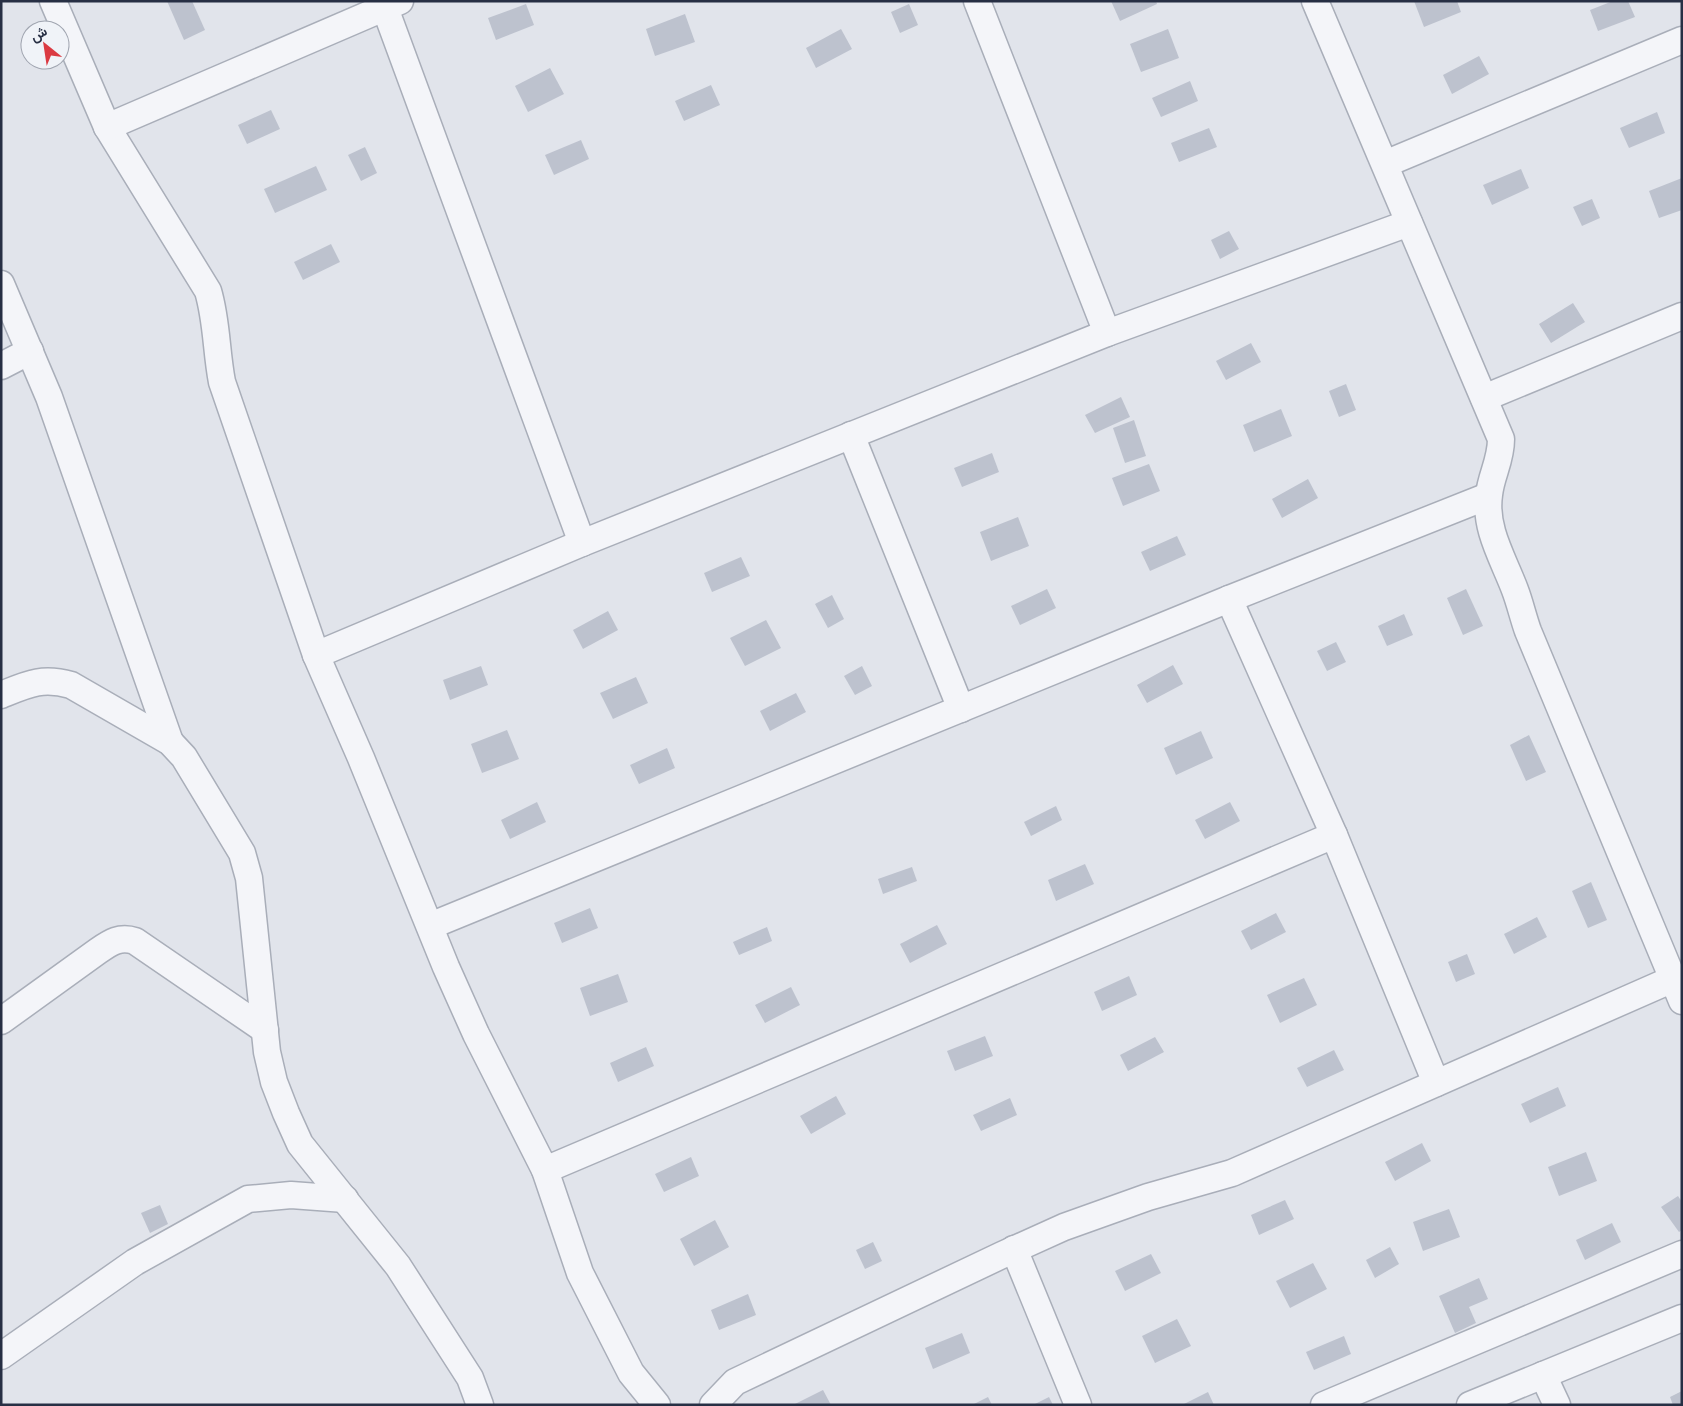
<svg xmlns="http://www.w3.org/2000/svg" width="1683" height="1406" font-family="'Varela Round',Vazirmatn,sans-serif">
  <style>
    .building { fill: #bdc2ce }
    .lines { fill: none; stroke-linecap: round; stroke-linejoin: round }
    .street-casing { stroke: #a9aeb9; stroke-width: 29 }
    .street { stroke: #f4f5f9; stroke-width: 26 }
  </style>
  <rect width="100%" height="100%" fill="#e1e4eb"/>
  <g class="building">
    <polygon points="167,1 192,1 205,30 184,40"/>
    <polygon points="1111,1 1156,1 1157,4 1120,21"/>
    <polygon points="1414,1 1457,1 1461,12 1424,27"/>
    <polygon points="1613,1 1628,1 1635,17 1598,31 1590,10"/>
    <polygon points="526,4 534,25 496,40 488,18"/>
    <polygon points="909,4 918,25 900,33 891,12"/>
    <polygon points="685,14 695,42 655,56 646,29"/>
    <polygon points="841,29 852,49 816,68 806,48"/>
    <polygon points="1168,29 1179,58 1141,72 1130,44"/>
    <polygon points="1479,56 1489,74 1452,94 1443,75"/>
    <polygon points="550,68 564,94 528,112 515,86"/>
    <polygon points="1190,81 1198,101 1161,117 1152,98"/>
    <polygon points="711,85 720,105 684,121 675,101"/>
    <polygon points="271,110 280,129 247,144 238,125"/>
    <polygon points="1657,112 1665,133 1629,148 1620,128"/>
    <polygon points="1209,128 1217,147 1179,162 1171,143"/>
    <polygon points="581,140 589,159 554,175 545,155"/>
    <polygon points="365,147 377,173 361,181 348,155"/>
    <polygon points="316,166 327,190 275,213 264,189"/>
    <polygon points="1521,169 1529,188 1492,205 1483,185"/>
    <polygon points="1682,178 1682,210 1659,218 1649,191"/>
    <polygon points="1592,199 1600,218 1582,226 1573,207"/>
    <polygon points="1229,231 1239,249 1220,259 1211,240"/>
    <polygon points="331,244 340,262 303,280 294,262"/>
    <polygon points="1573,303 1585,322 1551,343 1539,324"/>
    <polygon points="1251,343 1261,362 1226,380 1216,361"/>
    <polygon points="1346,384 1356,410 1339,417 1329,391"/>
    <polygon points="1121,397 1130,417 1095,433 1085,415"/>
    <polygon points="1281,409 1292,436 1254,452 1243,425"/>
    <polygon points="1134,420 1146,456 1125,463 1113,428"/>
    <polygon points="992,453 999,472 962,487 954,468"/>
    <polygon points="1149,464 1160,491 1123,506 1112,478"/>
    <polygon points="1308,479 1318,498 1282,518 1272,499"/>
    <polygon points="1018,517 1029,546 991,561 980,532"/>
    <polygon points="1177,536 1186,555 1150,571 1141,552"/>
    <polygon points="741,557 750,576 712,592 704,573"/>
    <polygon points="1047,589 1056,608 1020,625 1011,606"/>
    <polygon points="1466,589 1483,626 1463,635 1447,598"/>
    <polygon points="832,595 844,619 828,628 815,604"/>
    <polygon points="608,611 618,630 583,649 573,630"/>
    <polygon points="1404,614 1413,635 1387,646 1378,626"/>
    <polygon points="766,620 781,648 745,666 730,638"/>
    <polygon points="1336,642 1346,662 1327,671 1317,651"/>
    <polygon points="1173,665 1183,684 1147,703 1137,685"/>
    <polygon points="481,666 488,685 450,700 443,680"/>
    <polygon points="862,666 872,686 855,695 844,676"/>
    <polygon points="636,677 648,703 613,719 600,693"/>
    <polygon points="796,693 806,712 770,731 760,711"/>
    <polygon points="507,730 519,759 482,773 471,744"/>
    <polygon points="1201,731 1213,758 1176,775 1164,748"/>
    <polygon points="1529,735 1546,772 1526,781 1510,745"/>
    <polygon points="667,748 675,768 639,784 630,765"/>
    <polygon points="537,802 546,822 510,839 501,820"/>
    <polygon points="1230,802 1240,821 1205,839 1195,820"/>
    <polygon points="1056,806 1062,820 1031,836 1024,822"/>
    <polygon points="1085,864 1094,884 1056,901 1048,880"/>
    <polygon points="912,867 917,881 883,894 878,879"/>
    <polygon points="1591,882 1607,920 1588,928 1572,891"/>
    <polygon points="590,908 598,928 562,943 554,923"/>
    <polygon points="1276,913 1286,932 1251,950 1241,931"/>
    <polygon points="1537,917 1547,937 1514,954 1504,934"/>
    <polygon points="937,925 947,944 910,963 900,944"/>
    <polygon points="767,927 772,941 739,955 733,942"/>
    <polygon points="1467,954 1475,974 1456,982 1448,962"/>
    <polygon points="618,974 628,1002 590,1016 580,988"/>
    <polygon points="1129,976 1137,995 1102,1011 1094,992"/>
    <polygon points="1304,978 1317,1005 1280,1023 1267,995"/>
    <polygon points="791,987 800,1005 765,1023 755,1005"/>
    <polygon points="985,1036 993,1056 955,1071 947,1051"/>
    <polygon points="1155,1037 1164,1052 1128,1071 1120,1055"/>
    <polygon points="646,1047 654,1066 618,1082 610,1063"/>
    <polygon points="1334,1050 1344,1070 1307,1087 1297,1068"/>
    <polygon points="1558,1087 1566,1106 1530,1123 1521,1104"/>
    <polygon points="836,1096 846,1114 811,1134 800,1116"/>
    <polygon points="1010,1098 1017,1115 981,1131 973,1115"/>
    <polygon points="1422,1143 1431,1161 1395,1181 1385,1162"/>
    <polygon points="1586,1152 1597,1181 1559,1196 1548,1167"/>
    <polygon points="691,1157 699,1176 664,1192 655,1174"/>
    <polygon points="1678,1196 1682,1202 1682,1230 1679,1232 1661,1207"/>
    <polygon points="1285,1200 1294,1219 1259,1235 1251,1215"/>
    <polygon points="160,1205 168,1224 150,1233 141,1213"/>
    <polygon points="1449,1209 1460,1237 1423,1251 1413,1222"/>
    <polygon points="715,1220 729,1247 694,1266 680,1239"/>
    <polygon points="1612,1223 1621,1242 1585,1260 1576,1240"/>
    <polygon points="873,1242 882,1261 865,1269 856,1250"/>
    <polygon points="1390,1247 1399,1264 1375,1278 1366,1260"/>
    <polygon points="1151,1254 1161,1273 1125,1291 1115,1271"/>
    <polygon points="1313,1263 1327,1289 1290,1308 1276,1281"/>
    <polygon points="1479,1278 1488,1299 1469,1307 1476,1323 1455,1333 1439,1296"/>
    <polygon points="748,1294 756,1315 719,1330 711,1310"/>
    <polygon points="1177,1319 1191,1346 1155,1363 1142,1336"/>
    <polygon points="962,1333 970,1353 933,1369 925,1348"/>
    <polygon points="1344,1336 1351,1354 1314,1370 1306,1352"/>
    <polygon points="823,1390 831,1405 793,1405"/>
    <polygon points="1682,1391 1682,1405 1673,1405 1670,1397"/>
    <polygon points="1208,1392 1214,1405 1182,1405"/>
    <polygon points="988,1397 992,1405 972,1405"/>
    <polygon points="1049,1397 1053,1405 1033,1405"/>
  </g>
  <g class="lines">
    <g class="street-casing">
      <g id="street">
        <path d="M53,1L107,127L208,291C217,321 216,351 222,382L316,655L361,758L446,967L476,1034L545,1170L580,1273L631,1373L657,1405"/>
        <polyline points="977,1 1107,333"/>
        <path d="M1315,1L1501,439C1501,461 1491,475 1489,495C1484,529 1504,560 1515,590C1520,603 1523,617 1528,631L1682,1001"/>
        <polyline points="385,8 582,543"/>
        <polyline points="107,127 400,1"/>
        <polyline points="1385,164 1682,40"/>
        <polyline points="1,284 49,397 170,742"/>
        <polyline points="1,366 30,351"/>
        <polyline points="1484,398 1682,316"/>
        <polyline points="851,435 961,709"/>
        <polyline points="1229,599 1334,835 1436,1083"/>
        <polyline points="316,655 582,543 1107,333 1409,223"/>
        <path d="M1,695C28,684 42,677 71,685L170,742L184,757L242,853L249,878L267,1052L274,1082L286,1113L300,1144L398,1266L470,1378L480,1405"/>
        <polyline points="430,926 1229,599 1488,496"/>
        <path d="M1,1021L98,951C111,942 120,936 135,941L265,1030"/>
        <polyline points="545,1170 1334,835"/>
        <polyline points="1014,1249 1078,1405"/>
        <polyline points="1,1356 135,1262 248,1199 291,1195 345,1199"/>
        <polyline points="1543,1375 1557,1405"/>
        <polyline points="713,1405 735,1382 1002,1255 1064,1227 1148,1197 1232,1173 1673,979"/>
        <polyline points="1324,1405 1682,1254"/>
        <polyline points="1470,1405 1682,1318"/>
      </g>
    </g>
    <use href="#street" class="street"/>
  </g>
  <rect width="1683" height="1406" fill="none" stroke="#272f44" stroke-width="5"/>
  <g transform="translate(45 45) rotate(330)"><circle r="24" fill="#f0f3f8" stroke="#a0a5b0"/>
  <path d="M0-4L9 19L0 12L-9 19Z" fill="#db3a42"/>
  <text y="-8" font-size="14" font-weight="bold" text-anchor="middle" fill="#272f44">ش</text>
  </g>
</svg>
